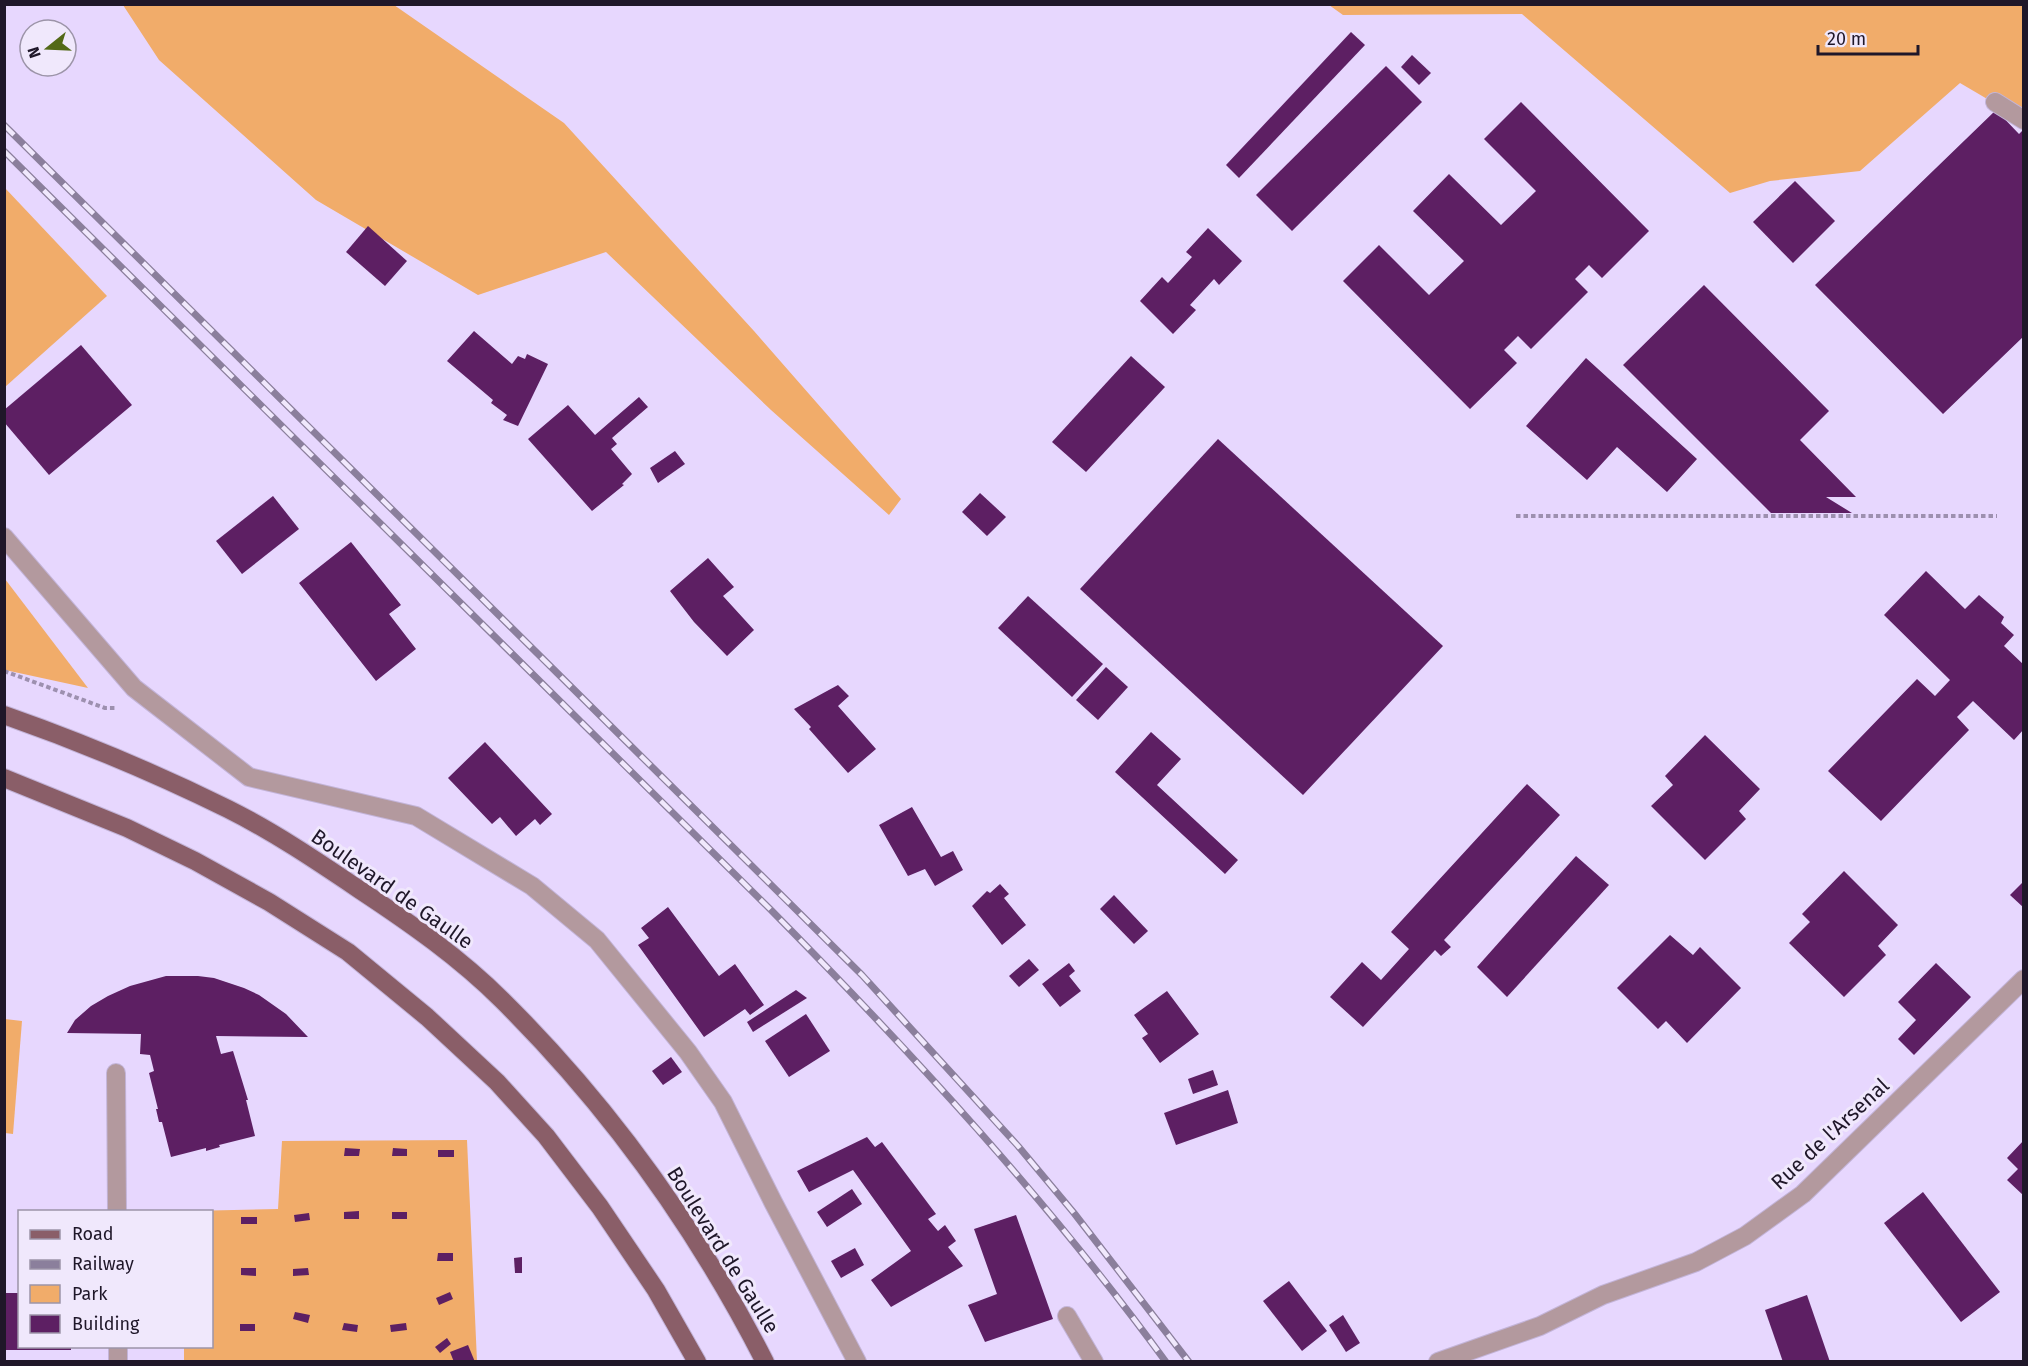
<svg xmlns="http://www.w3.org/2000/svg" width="2028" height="1366" font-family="'Fira Sans',sans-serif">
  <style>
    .green { fill: #f1ac6a }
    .building { fill: #5d1f63 }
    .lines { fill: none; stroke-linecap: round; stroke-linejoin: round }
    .minor-casing { stroke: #c3b4d8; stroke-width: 20 }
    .major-casing { stroke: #c3b4d8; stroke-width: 20 }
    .path { stroke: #9d90af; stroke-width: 4; stroke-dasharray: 4.5 3; stroke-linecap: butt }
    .minor { stroke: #b3999e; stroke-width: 18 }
    .major { stroke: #8a5e68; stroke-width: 18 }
    .rail-casing { stroke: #8b7f9c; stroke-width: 7 }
    .rail { stroke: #f0e8fc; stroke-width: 4.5; stroke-dasharray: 14; stroke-linecap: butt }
    .labels { text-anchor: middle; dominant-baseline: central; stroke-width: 6; stroke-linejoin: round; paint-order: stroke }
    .street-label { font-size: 21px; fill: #1f1729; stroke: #f0e8fc }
  </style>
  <rect width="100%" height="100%" fill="#e7d7fe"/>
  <g class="green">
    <polygon points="123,5 394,5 564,123 754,331 901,499 889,515 771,410 606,252 478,295 316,200 159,60"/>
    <polygon points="1329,5 2023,5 2023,120 1960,83 1860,171 1770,181 1730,193 1522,14 1343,15"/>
    <polygon points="5,188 107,296 5,387 4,387"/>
    <polygon points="4,579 5,579 88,688 5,670"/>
    <polygon points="5,1019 22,1021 13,1134 5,1133"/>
    <polygon points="467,1140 477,1361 184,1362 184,1347 212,1346 212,1212 189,1211 278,1209 282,1141"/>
  </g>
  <g class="building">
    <polygon points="1351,32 1365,45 1239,178 1226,165"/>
    <polygon points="1412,55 1431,73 1419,85 1401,67"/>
    <polygon points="1386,66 1422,102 1292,231 1256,195"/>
    <polygon points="1521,102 1649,231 1602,278 1589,265 1575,279 1588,292 1531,349 1518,336 1504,350 1517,363 1470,409 1343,281 1379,245 1429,295 1464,261 1413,211 1449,174 1501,225 1536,191 1484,139"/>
    <polygon points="1996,110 2019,134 2024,129 2024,336 1943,414 1815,285"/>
    <polygon points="1795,181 1835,221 1793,263 1753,222"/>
    <polygon points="368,226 407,261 385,286 346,252"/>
    <polygon points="1208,228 1242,261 1219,285 1214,279 1190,305 1196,310 1173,334 1140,301 1162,277 1168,283 1192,257 1186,252"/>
    <polygon points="1704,285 1829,411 1800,440 1856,497 1826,497 1852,513 1771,513 1623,365"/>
    <polygon points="474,331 512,364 518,356 525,359 527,354 548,364 518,426 503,420 507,415 491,403 493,400 447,361"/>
    <polygon points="81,345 132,405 49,475 4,422 4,410"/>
    <polygon points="1131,356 1165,387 1086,472 1052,442"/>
    <polygon points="1586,358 1697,459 1667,492 1617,447 1587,480 1526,426"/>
    <polygon points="639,397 648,407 612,438 617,444 611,449 632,474 622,484 624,485 592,511 528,439 568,405 595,435"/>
    <polygon points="1218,439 1443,646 1303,795 1080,589"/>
    <polygon points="675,451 685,464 658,483 650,468"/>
    <polygon points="980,493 1006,517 987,536 962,512"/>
    <polygon points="273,496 299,529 242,574 216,541"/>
    <polygon points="351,542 401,605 389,614 416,649 376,681 299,583"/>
    <polygon points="708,558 734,587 723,596 754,630 727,656 694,622 670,591"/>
    <polygon points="1926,571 1965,609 1979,595 2004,617 2001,623 2014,635 2004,646 2024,665 2024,729 2014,740 1973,701 1957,717 1969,730 1881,821 1828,771 1917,679 1935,696 1950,680 1884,615"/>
    <polygon points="1028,596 1103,664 1072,697 998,628"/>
    <polygon points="1106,667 1128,687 1098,720 1076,700"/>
    <polygon points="838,685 849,696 838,706 876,749 848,773 809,729 811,727 794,709"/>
    <polygon points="1151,732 1181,759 1157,785 1238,860 1225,874 1115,772"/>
    <polygon points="1705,735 1760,789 1739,811 1746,819 1705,860 1651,806 1673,785 1665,776"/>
    <polygon points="485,742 552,814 540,825 535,819 516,836 500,817 492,824 448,778"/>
    <polygon points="1527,784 1560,815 1444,940 1451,947 1441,956 1435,950 1363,1027 1330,997 1362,962 1381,980 1409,949 1391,932"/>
    <polygon points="912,807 941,857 953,851 963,870 935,886 925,869 908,876 879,825"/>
    <polygon points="1576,856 1609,885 1507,997 1477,967"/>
    <polygon points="1844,871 1898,925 1878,946 1886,955 1844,997 1789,943 1810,922 1802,914"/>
    <polygon points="2024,881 2024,908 2010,895"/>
    <polygon points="1000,884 1009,894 1004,898 1026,925 1002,945 972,906 987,891 990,893"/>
    <polygon points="1114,895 1148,931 1134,944 1100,909"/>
    <polygon points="668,907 719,976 735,964 764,1005 750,1015 745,1009 704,1037 638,945 649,938 641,928"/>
    <polygon points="1670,935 1693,955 1700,947 1741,988 1687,1043 1666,1021 1658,1029 1617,988"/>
    <polygon points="1029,959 1039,970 1019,987 1009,976"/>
    <polygon points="1069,963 1075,971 1069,976 1081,991 1060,1007 1042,984"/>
    <polygon points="1936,963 1971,997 1914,1055 1898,1039 1916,1020 1898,1002"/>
    <polygon points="166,976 198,976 214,978 244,988 259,995 286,1014 308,1037 216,1036 221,1054 233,1051 248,1100 246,1100 255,1136 219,1145 220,1147 206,1151 206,1148 171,1157 162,1122 159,1122 156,1109 158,1109 149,1073 154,1071 150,1055 140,1054 141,1034 67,1033 75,1020 91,1006 108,996 130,986"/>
    <polygon points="796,990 807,998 753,1032 747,1022"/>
    <polygon points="1167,991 1199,1034 1160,1063 1142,1038 1148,1034 1134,1015"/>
    <polygon points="806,1014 830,1051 789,1077 765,1041"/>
    <polygon points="671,1057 682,1072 663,1085 652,1071"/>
    <polygon points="1213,1070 1218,1085 1193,1094 1188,1079"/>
    <polygon points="1228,1090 1238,1123 1176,1145 1164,1113"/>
    <polygon points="867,1137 875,1147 882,1142 936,1214 928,1219 938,1231 945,1225 956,1241 948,1247 963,1266 891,1307 871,1280 911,1251 853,1170 809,1192 797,1171"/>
    <polygon points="2024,1140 2024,1196 2007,1180 2018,1169 2007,1158"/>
    <polygon points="345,1148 360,1149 359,1156 344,1156"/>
    <polygon points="393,1148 407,1149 407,1156 392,1156"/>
    <rect x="438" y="1150" width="16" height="7"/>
    <polygon points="852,1189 862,1204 827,1227 817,1212"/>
    <polygon points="1923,1192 2000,1292 1961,1322 1884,1223"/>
    <polygon points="359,1211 359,1219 344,1219 344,1212"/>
    <rect x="392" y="1212" width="15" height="7"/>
    <polygon points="309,1213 310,1220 295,1222 294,1215"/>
    <polygon points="1016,1215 1053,1319 985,1342 968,1305 997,1294 974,1229"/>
    <rect x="241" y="1217" width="16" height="7"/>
    <polygon points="855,1248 864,1265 841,1278 831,1261"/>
    <polygon points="438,1253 453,1253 453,1261 437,1261"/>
    <polygon points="522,1257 522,1273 515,1273 514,1258"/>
    <polygon points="241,1268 256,1268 256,1276 241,1275"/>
    <polygon points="308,1268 309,1275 293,1276 293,1269"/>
    <polygon points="1289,1281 1327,1331 1302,1351 1263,1301"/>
    <polygon points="450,1292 453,1299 439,1305 436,1298"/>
    <polygon points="4,1293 20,1293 20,1347 71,1347 71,1350 4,1350"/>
    <polygon points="1807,1295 1830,1362 1783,1362 1765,1310"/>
    <polygon points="295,1312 310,1315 308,1323 293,1319"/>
    <polygon points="1343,1315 1360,1343 1346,1352 1329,1325"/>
    <polygon points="344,1323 358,1325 357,1332 342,1330"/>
    <polygon points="406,1323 407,1330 391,1332 390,1325"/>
    <rect x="240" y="1324" width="15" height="7"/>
    <polygon points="447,1338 451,1344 440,1353 435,1347"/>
    <polygon points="468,1345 475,1362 454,1362 450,1352"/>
  </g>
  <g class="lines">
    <g class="minor-casing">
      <g id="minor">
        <polyline points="1995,102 2024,120"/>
        <polyline points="4,537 134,688 249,777 416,816 532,886 597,940 688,1052 723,1102 773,1202 857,1362"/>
        <polyline points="116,1073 117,1212"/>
        <polyline points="1067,1316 1094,1362"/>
        <polyline points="118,1346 118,1362"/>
        <polyline points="1438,1362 1540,1326 1603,1295 1696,1262 1745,1236 1803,1194 2024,979"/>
      </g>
    </g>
    <g class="major-casing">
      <g id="major">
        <path d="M4,715C81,742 155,773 228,809C274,832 317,861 360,890C410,923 460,958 502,1000C608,1105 697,1229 765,1362"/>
        <polyline points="4,778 127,828 195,861 269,902 348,952 427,1017 497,1082 546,1136 600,1207 656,1290 697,1362"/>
      </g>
    </g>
    <g class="path">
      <polyline points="1516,516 1997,516"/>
      <polyline points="4,671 105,708 116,708"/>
    </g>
    <use href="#minor" class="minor"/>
    <use href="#major" class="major"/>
    <g class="rail-casing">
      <g id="rail">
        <polyline points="4,125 862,975 1018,1146 1074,1213 1189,1362"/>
        <path d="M4,151L770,909C911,1052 1047,1199 1166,1362"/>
      </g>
    </g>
    <use href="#rail" class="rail"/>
  </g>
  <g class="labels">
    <g class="street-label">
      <text transform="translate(392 889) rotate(35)">Boulevard de Gaulle</text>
      <text transform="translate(1830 1134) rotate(-43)">Rue de l'Arsenal</text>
      <text transform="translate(723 1250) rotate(58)">Boulevard de Gaulle</text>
    </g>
  </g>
  <rect width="2028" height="1366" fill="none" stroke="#1f1729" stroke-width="12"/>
  <rect x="18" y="1210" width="195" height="138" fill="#f0e8fc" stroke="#9c94a8" stroke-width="1.5"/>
  <rect x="30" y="1230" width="30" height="9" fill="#8a5e68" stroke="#9c94a8" stroke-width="1.5"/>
  <text x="72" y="1240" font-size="18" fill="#1f1729">Road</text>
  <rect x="30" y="1260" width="30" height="9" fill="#8b7f9c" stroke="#9c94a8" stroke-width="1.5"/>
  <text x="72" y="1270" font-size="18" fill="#1f1729">Railway</text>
  <rect x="30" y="1285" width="30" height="18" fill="#f1ac6a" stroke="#9c94a8" stroke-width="1.5"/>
  <text x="72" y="1300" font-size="18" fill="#1f1729">Park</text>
  <rect x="30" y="1315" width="30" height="18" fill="#5d1f63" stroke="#9c94a8" stroke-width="1.5"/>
  <text x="72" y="1330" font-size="18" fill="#1f1729">Building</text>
  <g transform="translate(48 48) rotate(252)"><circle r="28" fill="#f0e8fc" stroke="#9c94a8" stroke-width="1.5"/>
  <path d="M0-4.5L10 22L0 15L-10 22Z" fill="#536917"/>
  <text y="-9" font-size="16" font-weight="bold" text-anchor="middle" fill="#1f1729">N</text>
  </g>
  <path d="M1818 45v9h100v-9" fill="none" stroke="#1f1729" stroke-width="3"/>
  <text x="1827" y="45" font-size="18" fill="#1f1729" stroke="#f0e8fc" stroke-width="4.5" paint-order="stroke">20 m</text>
</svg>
